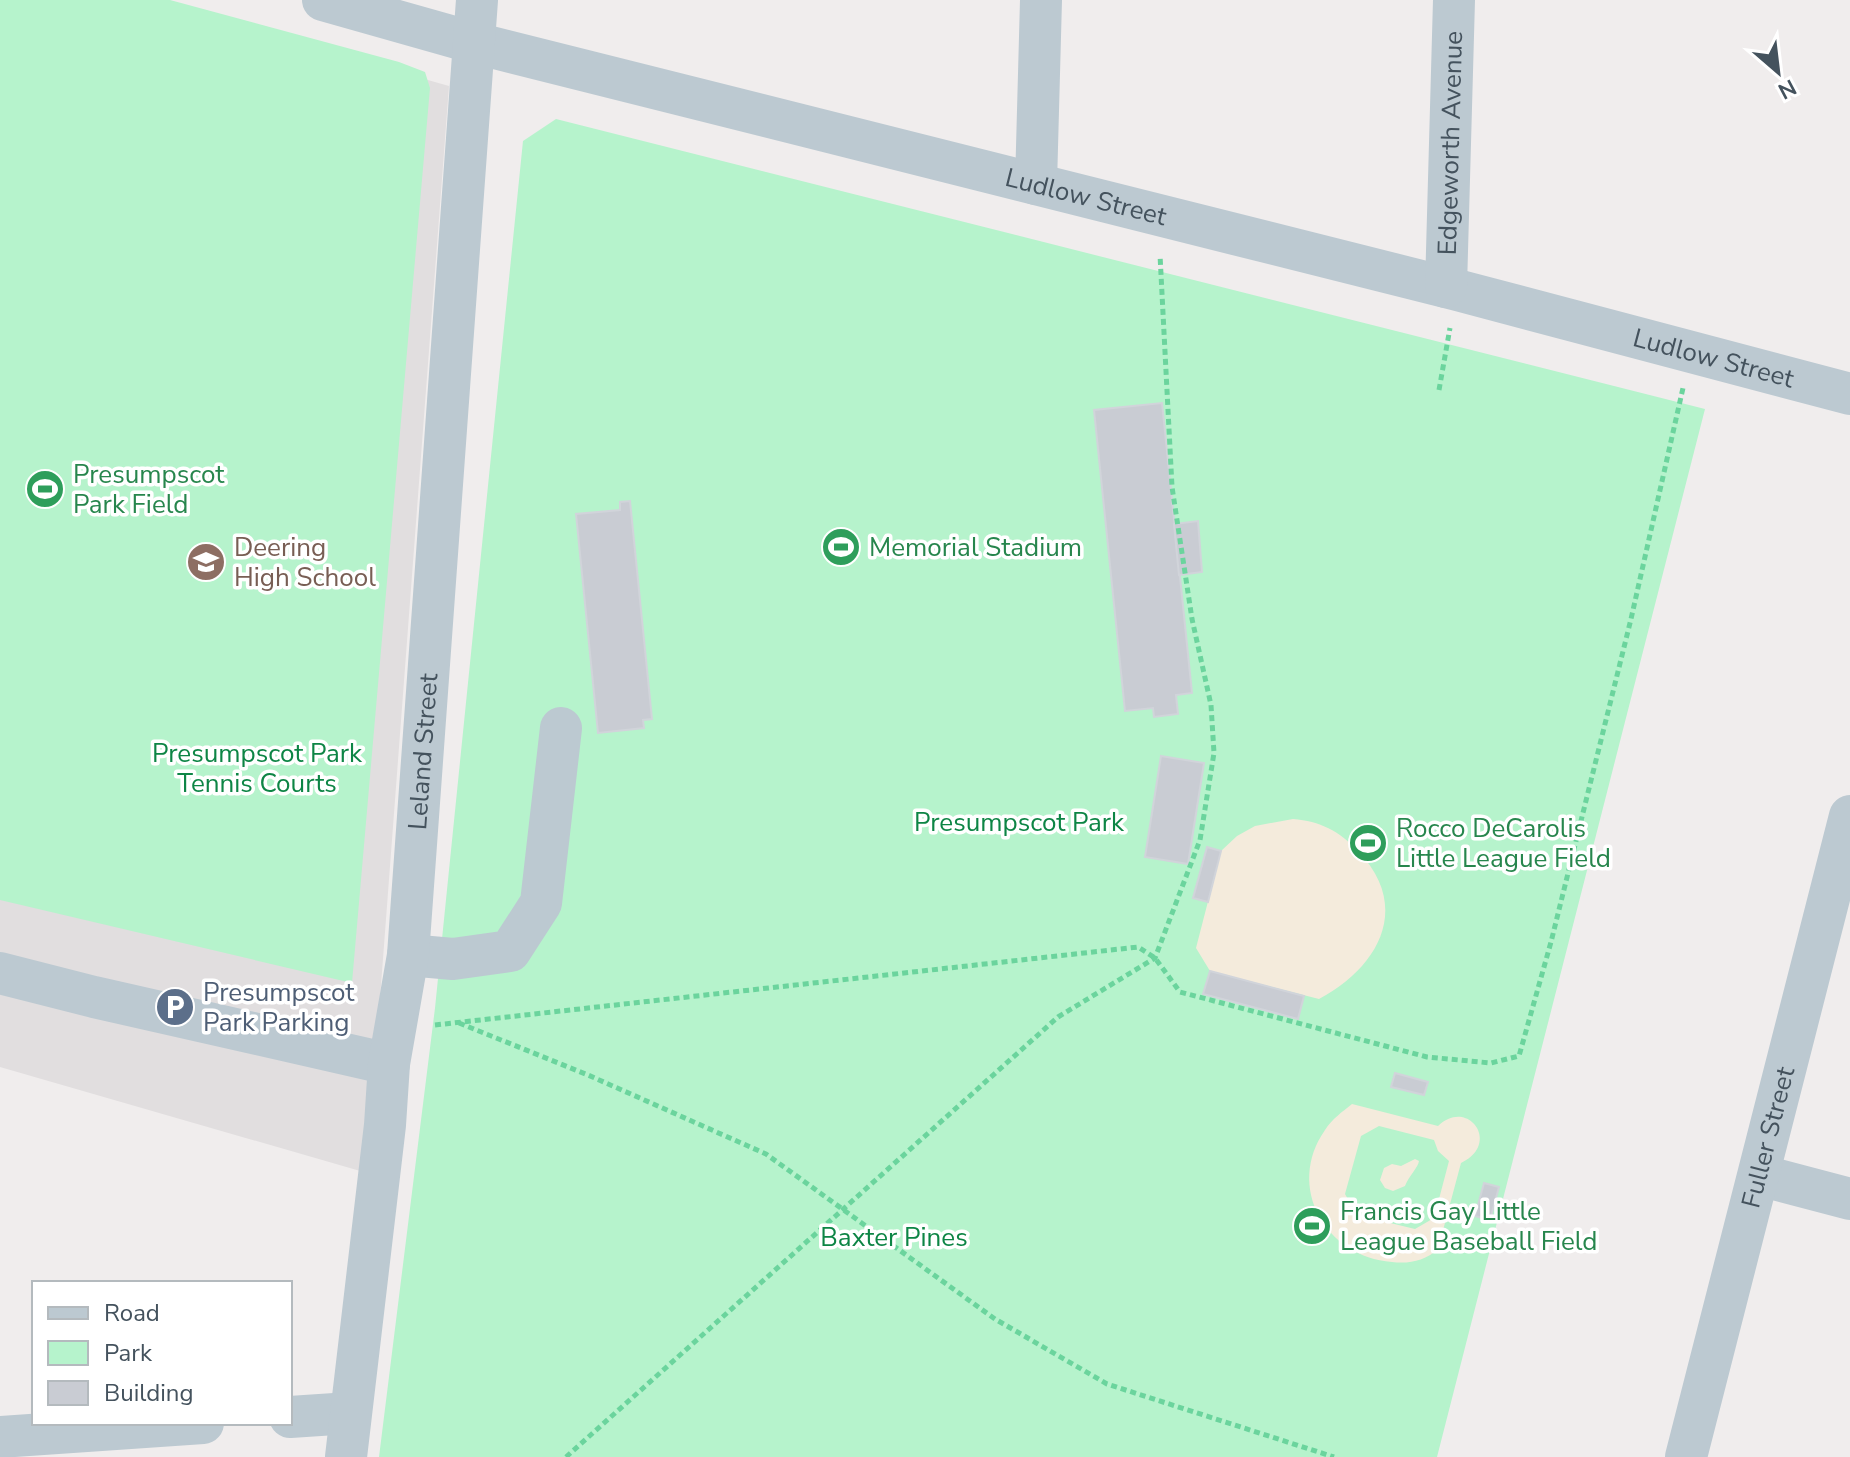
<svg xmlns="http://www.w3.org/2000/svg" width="1850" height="1457" font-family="'Nunito Sans',sans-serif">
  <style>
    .education { fill: #e1dedf }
    .green { fill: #b6f3cc }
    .sand { fill: #f4ebdc; fill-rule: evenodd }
    .building { fill: #c9ccd3; stroke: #d1d4da; stroke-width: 2 }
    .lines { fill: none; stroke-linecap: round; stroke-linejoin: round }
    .path { stroke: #6bd49d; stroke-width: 5; stroke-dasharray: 6 4; stroke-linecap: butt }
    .minor { stroke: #bcc9d1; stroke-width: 42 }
    .labels { text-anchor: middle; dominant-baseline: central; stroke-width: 7; stroke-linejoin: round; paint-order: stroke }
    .street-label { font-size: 26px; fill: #44525d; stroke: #fff }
    .leisure-label { font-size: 26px; fill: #27864d; stroke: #fff; text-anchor: start }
    .education-label { font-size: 26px; fill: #785e54; stroke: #fff; text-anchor: start }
    .park-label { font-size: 26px; fill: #0d8545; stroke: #fff }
    .service-label { font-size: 26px; fill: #4e5e75; stroke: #fff; text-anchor: start }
  </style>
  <rect width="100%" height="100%" fill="#f0eded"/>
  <polygon class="education" points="0,0 145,0 449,86 377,1038 374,1175 0,1067"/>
  <g class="green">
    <polygon points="0,0 170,0 399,62 425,72 430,88 352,983 0,900"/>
    <polygon points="556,119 1705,409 1437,1457 379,1457 435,1008 523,141"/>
  </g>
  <g class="sand">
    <path d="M1293,819C1320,821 1339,831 1358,851C1412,907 1379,967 1319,999L1210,971L1196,948L1221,851L1237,836L1255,826Z"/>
    <path d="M1352,1104L1438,1126C1468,1097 1502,1144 1461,1163L1438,1249C1425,1261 1409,1264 1392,1262C1326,1257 1285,1187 1325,1130C1332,1119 1342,1112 1352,1104ZM1379,1126L1434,1140L1438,1151L1449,1161L1434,1218L1415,1229L1357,1215L1345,1194L1361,1136Z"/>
    <path d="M1415,1159L1419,1161C1418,1168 1408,1177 1405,1186L1393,1191L1385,1188L1380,1180L1384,1168L1392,1164L1401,1166Z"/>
  </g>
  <g class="building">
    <polygon points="1162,403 1192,693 1176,695 1178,714 1154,717 1153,708 1125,711 1094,410"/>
    <polygon points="630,501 652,719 643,720 644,728 598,733 576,514 620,510 620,502"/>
    <polygon points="1198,521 1202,572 1179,575 1174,524"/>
    <polygon points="1161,756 1204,763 1188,864 1145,857"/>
    <polygon points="1207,847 1221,851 1208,902 1193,898"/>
    <polygon points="1210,971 1304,996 1298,1019 1203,994"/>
    <polygon points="1395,1073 1428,1082 1424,1095 1391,1087"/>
    <polygon points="1484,1183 1499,1187 1490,1220 1475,1216"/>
  </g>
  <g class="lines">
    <g class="path">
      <polyline points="1439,390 1450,328"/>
      <polyline points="459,1023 588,1075 766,1154 995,1319 1107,1384 1334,1457"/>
      <polyline points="435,1025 1138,947 1155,958 1180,992 1427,1057 1491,1063 1519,1056 1551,942 1631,619 1683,388"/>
      <polyline points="566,1457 1058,1017 1155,958 1200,840 1214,753 1211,705 1192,619 1172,487 1160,255"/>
    </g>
    <g class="minor">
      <path id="s1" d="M323,0L475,43L1457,290L1850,394"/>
      <polyline points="1036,184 1041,0"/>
      <path id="s2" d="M1446,287L1454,0"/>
      <polyline points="408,955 453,959 510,951 541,903 561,728"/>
      <polyline points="0,973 94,997 389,1064"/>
      <polyline points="1759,1175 1850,1199"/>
      <polyline points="290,1417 350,1413"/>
      <polyline points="0,1437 203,1423"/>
      <path id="s3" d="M346,1457L385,1125L389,1064L408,955L477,0"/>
      <path id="s4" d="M1686,1457L1850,816"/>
    </g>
  </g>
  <defs>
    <g id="stadium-disc" transform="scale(2)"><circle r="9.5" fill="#2e9e5b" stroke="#fff"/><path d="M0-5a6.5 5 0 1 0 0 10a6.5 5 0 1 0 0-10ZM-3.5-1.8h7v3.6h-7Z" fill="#fff"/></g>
    <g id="school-disc" transform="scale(2)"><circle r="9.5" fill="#8d6e63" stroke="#fff"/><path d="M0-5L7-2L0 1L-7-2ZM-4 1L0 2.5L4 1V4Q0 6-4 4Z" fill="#fff"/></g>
    <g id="parking-disc" transform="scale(2)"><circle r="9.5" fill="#5c6f8a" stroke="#fff"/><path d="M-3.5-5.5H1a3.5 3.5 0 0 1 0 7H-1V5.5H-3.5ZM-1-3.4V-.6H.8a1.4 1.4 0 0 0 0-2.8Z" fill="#fff"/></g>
  </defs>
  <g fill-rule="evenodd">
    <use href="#stadium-disc" x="45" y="489"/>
    <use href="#stadium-disc" x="841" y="547"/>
    <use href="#school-disc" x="206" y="562"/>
    <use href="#stadium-disc" x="1368" y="843"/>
    <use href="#parking-disc" x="175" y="1007"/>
    <use href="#stadium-disc" x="1312" y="1226"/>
  </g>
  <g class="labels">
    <g class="street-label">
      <text stroke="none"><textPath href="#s2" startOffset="144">Edgeworth Avenue</textPath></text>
      <text stroke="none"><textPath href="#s1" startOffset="788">Ludlow Street</textPath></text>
      <text stroke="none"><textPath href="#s1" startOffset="1436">Ludlow Street</textPath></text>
      <text stroke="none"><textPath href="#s3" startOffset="710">Leland Street</textPath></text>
      <text stroke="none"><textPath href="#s4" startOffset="330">Fuller Street</textPath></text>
    </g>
    <g class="leisure-label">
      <text x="73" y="474">Presumpscot<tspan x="73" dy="30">Park Field</tspan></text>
      <text x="869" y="547">Memorial Stadium</text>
      <text x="1396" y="828">Rocco DeCarolis<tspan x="1396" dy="30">Little League Field</tspan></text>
      <text x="1340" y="1211">Francis Gay Little<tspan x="1340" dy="30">League Baseball Field</tspan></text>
    </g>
    <g class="education-label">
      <text x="234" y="547">Deering<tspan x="234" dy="30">High School</tspan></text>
    </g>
    <g class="park-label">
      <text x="257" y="753">Presumpscot Park<tspan x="257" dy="30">Tennis Courts</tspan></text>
      <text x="1019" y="822">Presumpscot Park</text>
      <text x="894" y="1237">Baxter Pines</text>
    </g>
    <g class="service-label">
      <text x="203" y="992">Presumpscot<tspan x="203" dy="30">Park Parking</tspan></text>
    </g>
  </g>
  <rect x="32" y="1281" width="260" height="144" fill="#ffffff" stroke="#b4babe" stroke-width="2"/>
  <rect x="48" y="1307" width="40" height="12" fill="#bcc9d1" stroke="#b4babe" stroke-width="2"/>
  <text x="104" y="1321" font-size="24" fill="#44525d">Road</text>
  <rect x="48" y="1341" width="40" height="24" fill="#b6f3cc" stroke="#b4babe" stroke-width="2"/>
  <text x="104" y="1361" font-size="24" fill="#44525d">Park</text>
  <rect x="48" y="1381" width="40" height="24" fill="#c9ccd3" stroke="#b4babe" stroke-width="2"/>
  <text x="104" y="1401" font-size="24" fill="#44525d">Building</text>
  <g transform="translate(1778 72) rotate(152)" stroke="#ffffff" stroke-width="6" paint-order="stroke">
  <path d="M0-6L14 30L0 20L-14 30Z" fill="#44525d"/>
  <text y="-12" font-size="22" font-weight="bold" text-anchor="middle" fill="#44525d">N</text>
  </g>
</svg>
